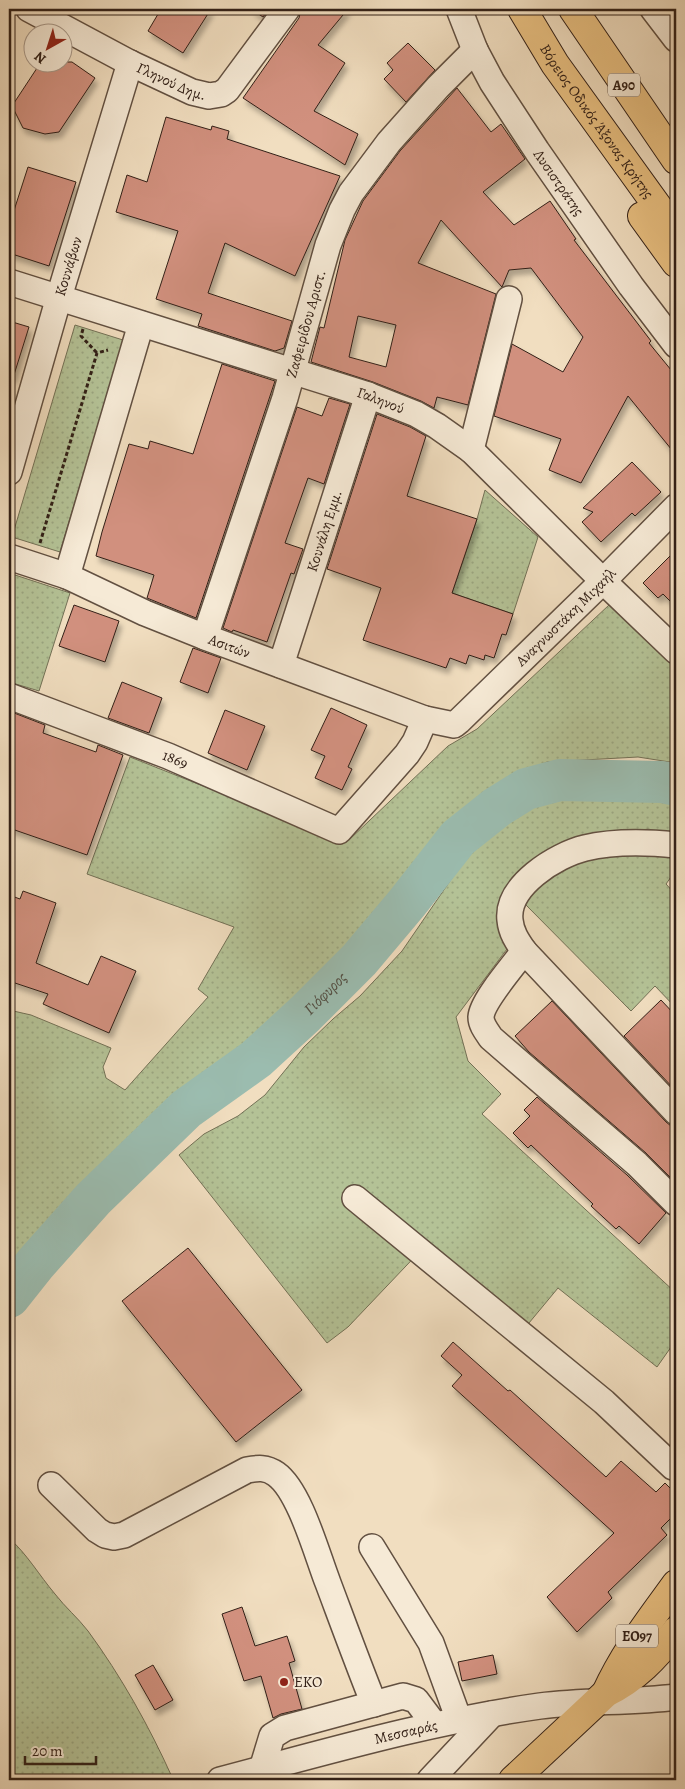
<svg xmlns="http://www.w3.org/2000/svg" width="685" height="1789" font-family="Alegreya,serif">
  <style>
    .green { fill: url(#green-dots); stroke: #737156 }
    .lines { fill: none; stroke-linecap: round; stroke-linejoin: round }
    .river { stroke: #9bbcaf; stroke-width: 42 }
    .building { fill: #d1907e; stroke: #322017; fill-rule: evenodd; filter: url(#shadow) }
    .minor-casing { stroke: #625041; stroke-width: 28 }
    .major-casing { stroke: #322017; stroke-width: 30 }
    .highway-casing { stroke: #322017; stroke-width: 30 }
    .path { stroke: #322017; stroke-width: 3; stroke-dasharray: 4 2.5; stroke-linecap: butt }
    .minor { stroke: #f6ead6; stroke-width: 25 }
    .major { stroke: #e8bf80; stroke-width: 28 }
    .highway { stroke: #e8bf80; stroke-width: 28 }
    .poi-dot { fill: #8f2418; stroke: #f6ead6; stroke-width: 2 }
    .labels { text-anchor: middle; dominant-baseline: central; stroke-width: 4; stroke-linejoin: round; paint-order: stroke }
    .shield { fill: #f6ead6; stroke: #6d5d50; stroke-width: 1 }
    .shield-label { font-size: 14px; font-weight: bold; fill: #322017 }
    .street-label { font-size: 15px; fill: #322017; stroke: #f6ead6 }
    .poi-label { font-size: 15px; fill: #322017; stroke: #f6ead6; text-anchor: start }
    .water-label { font-size: 16px; font-style: italic; fill: #524f45; stroke: #f6ead6 }
  </style>
  <defs>
    <pattern id="green-dots" width="8" height="8" patternUnits="userSpaceOnUse" patternTransform="scale(1.25)"><rect width="8" height="8" fill="#b4c296"/><path d="M2 2h.1M6 6h.1" fill="none" stroke="#9ba681" stroke-width="1.8" stroke-linecap="round"/></pattern>
    <filter id="shadow"><feDropShadow dx="3" dy="5.5" stdDeviation="2.5" flood-color="#0004"/></filter>
  </defs>
  <rect width="100%" height="100%" fill="#f1dec0"/>
  <filter id="stains"><feTurbulence type="fractalNoise" baseFrequency=".004" numOctaves="4"/><feColorMatrix values="0 0 0 0 .2 0 0 0 0 .09 0 0 0 0 .02 0 0 0 .5 -.17"/></filter>
  <radialGradient id="worn" r=".72"><stop offset=".6" stop-color="#630" stop-opacity="0"/><stop offset="1" stop-color="#630" stop-opacity=".3"/></radialGradient>
  <g class="green">
    <polygon points="75,325 123,340 60,552 12,537"/>
    <polygon points="485,490 538,537 513,614 452,593 477,519"/>
    <polygon points="9,573 70,593 39,691 9,682"/>
    <polygon points="609,605 676,664 676,763 638,757 547,762 498,787 451,832 335,969 264,1039 177,1104 89,1188 9,1283 9,1010 31,1015 111,1048 103,1067 106,1078 125,1090 208,997 198,989 234,927 87,874 130,757 246,803 322,837 350,839 448,746 477,729"/>
    <polygon points="584,789 664,792 676,795 676,835 648,829 575,841 512,881 510,945 456,1017 468,1061 501,1094 482,1114 676,1293 676,1340 657,1367 558,1288 524,1329 425,1246 348,1327 327,1343 179,1155 204,1134 238,1116 265,1095 304,1047 333,1019 360,996 402,951 463,862 510,813 539,800"/>
    <path d="M656,851L676,858V870L666,884L676,895V1008L655,986L631,1011L524,903C530,896 535,889 542,883C570,856 619,855 656,851Z"/>
    <path d="M9,1538C27,1554 39,1575 55,1594C65,1607 78,1618 88,1631C121,1676 149,1726 172,1777L161,1780H9Z"/>
  </g>
  <g class="lines">
    <path class="river" id="s1" d="M9,1297L36,1263L93,1199L186,1109L256,1059L305,1014L359,960L407,903L458,838L497,807L526,789L560,780L662,782L676,785"/>
  </g>
  <g class="building">
    <polygon points="161,9 211,9 183,53 148,31"/>
    <polygon points="251,9 269,9 263,17"/>
    <polygon points="301,9 348,9 318,45 345,63 314,111 358,134 345,165 243,98 299,18"/>
    <polygon points="408,43 435,70 406,102 384,79 393,70 387,63"/>
    <polygon points="41,62 72,62 95,78 59,132 45,134 23,128 12,106"/>
    <path d="M457,88L491,132L501,124L525,159L483,192L514,225L550,201L576,239L574,240L651,341L649,343L676,376V455L628,396L581,483L549,470L561,439L494,416L512,344L563,372L583,337L531,268L509,270L502,287L441,220L418,263L496,294L468,405L437,397L434,408L421,401L373,382L311,362L320,327L324,328L345,240L363,201L400,151ZM358,316L396,325L386,367L349,357Z"/>
    <polygon points="166,117 211,130 212,126 229,131 227,139 340,176 295,276 225,243 208,293 292,321 284,348 275,351 198,326 202,314 156,299 178,231 116,212 127,175 147,182"/>
    <polygon points="28,167 76,182 49,266 9,253 9,226"/>
    <polygon points="9,321 29,327 13,378 9,377"/>
    <polygon points="222,364 275,381 196,618 147,598 154,575 96,556 102,532 129,444 148,449 150,441 193,454"/>
    <polygon points="329,398 350,404 324,484 308,478 285,543 303,549 294,574 291,573 267,642 233,630 232,632 223,628 297,407 322,416"/>
    <polygon points="377,414 410,427 426,436 407,496 477,519 452,593 513,614 506,635 502,634 494,658 485,655 484,660 469,655 466,664 450,658 446,668 363,640 381,588 327,569"/>
    <polygon points="632,462 661,492 635,516 632,513 601,542 582,522 593,512 583,508"/>
    <polygon points="676,550 676,607 663,594 658,598 643,583"/>
    <polygon points="74,605 119,621 105,662 59,646"/>
    <polygon points="193,648 221,658 208,693 180,682"/>
    <polygon points="122,682 162,698 149,733 108,718"/>
    <polygon points="331,708 367,725 348,767 352,769 342,790 315,778 325,756 311,750"/>
    <polygon points="225,710 265,726 247,770 208,753"/>
    <polygon points="9,711 45,725 43,733 96,752 98,745 123,755 87,855 9,828"/>
    <polygon points="23,891 56,903 36,963 88,985 101,956 136,971 109,1033 43,1004 48,994 9,981 9,895 20,899"/>
    <polygon points="661,1000 676,1016 676,1091 624,1036"/>
    <polygon points="552,1001 666,1122 671,1126 676,1126 676,1183 646,1153 529,1052 515,1036"/>
    <polygon points="537,1097 627,1175 666,1213 639,1244 619,1226 616,1229 591,1206 593,1204 531,1145 528,1148 513,1133 530,1116 524,1110"/>
    <polygon points="188,1248 302,1390 236,1442 122,1301"/>
    <polygon points="453,1342 508,1391 510,1390 606,1477 621,1461 656,1492 665,1483 676,1494 676,1513 661,1528 667,1535 608,1592 612,1598 577,1632 547,1597 614,1533 452,1386 462,1375 441,1356"/>
    <polygon points="242,1607 255,1646 287,1636 295,1661 289,1663 302,1709 281,1714 273,1718 261,1676 244,1681 222,1614"/>
    <polygon points="493,1655 497,1674 462,1681 458,1662"/>
    <polygon points="153,1665 173,1700 155,1710 135,1675"/>
  </g>
  <g class="lines">
    <g class="minor-casing">
      <g id="minor">
        <path id="s2" d="M29,9L130,63L192,92L209,96L221,94L227,90L287,9"/>
        <path id="s3" d="M459,9L475,50L492,82L537,151L631,286L676,345"/>
        <polyline points="653,9 676,39"/>
        <path id="s4" d="M9,282L368,395L416,414L437,426L471,450L603,581L676,651"/>
        <polyline points="471,450 509,299"/>
        <path id="s5" d="M9,472L59,297L130,63"/>
        <path id="s6" d="M9,557L67,576L145,613L205,637L425,719L454,725L459,721L603,581L676,507"/>
        <polyline points="67,576 141,324"/>
        <path id="s7" d="M205,637L285,398L328,245L342,210L351,193L389,142L438,87L475,50"/>
        <path id="s8" d="M281,665L368,395"/>
        <path id="s9" d="M9,696L168,756L339,831L407,754L415,742L425,719"/>
        <path d="M676,845C646,842 615,841 585,848C556,855 506,886 510,920C511,932 517,941 524,951L676,1112"/>
        <path d="M524,951C514,965 482,1001 481,1017C481,1025 487,1032 491,1038L637,1164L676,1203"/>
        <polyline points="355,1198 604,1402 673,1467"/>
        <path d="M51,1485L97,1530L105,1535L114,1537L124,1535L247,1470C258,1468 266,1467 276,1474C300,1491 317,1555 328,1583C343,1623 358,1664 374,1704"/>
        <polyline points="372,1547 431,1643 459,1720"/>
        <polyline points="262,1769 272,1736 285,1728 403,1696 416,1700 434,1724"/>
        <path id="s10" d="M220,1780C326,1752 432,1721 540,1706C585,1700 631,1703 676,1697"/>
        <polyline points="430,1780 492,1714"/>
      </g>
    </g>
    <g class="major-casing">
      <g id="major">
        <path d="M606,1693C624,1653 650,1620 676,1584"/>
        <path d="M513,1780L606,1693C635,1679 656,1657 676,1631"/>
      </g>
    </g>
    <g class="highway-casing">
      <g id="highway">
        <path id="s11" d="M522,9L555,64L676,232"/>
        <polyline points="573,9 676,160"/>
        <polyline points="642,216 676,263"/>
      </g>
    </g>
    <g class="path">
      <polyline points="83,329 81,336 97,353"/>
      <polyline points="40,543 97,353 108,350"/>
    </g>
    <use href="#minor" class="minor"/>
    <use href="#major" class="major"/>
    <use href="#highway" class="highway"/>
  </g>
  <circle class="poi-dot" cx="284" cy="1682" r="5"/>
  <g class="labels">
    <g class="shield">
      <rect x="608" y="73.5" width="32" height="23" rx="4"/>
      <rect x="616" y="1624.5" width="42" height="23" rx="4"/>
    </g>
    <g class="shield-label">
      <text x="624" y="85">Α90</text>
      <text x="637" y="1636">ΕΟ97</text>
    </g>
    <g class="street-label">
      <text stroke="none"><textPath href="#s2" startOffset="160">Γληνού Δημ.</textPath></text>
      <text stroke="none"><textPath href="#s11" startOffset="135">Βόρειος Οδικός Άξονας Κρήτης</textPath></text>
      <text stroke="none"><textPath href="#s3" startOffset="201">Λυσιστράτης</textPath></text>
      <text stroke="none"><textPath href="#s5" startOffset="214">Κουνάβων</textPath></text>
      <text stroke="none"><textPath href="#s7" startOffset="329">Ζαφειρίδου Αριστ.</textPath></text>
      <text stroke="none"><textPath href="#s4" startOffset="390">Γαληνού</textPath></text>
      <text stroke="none"><textPath href="#s8" startOffset="141">Κουνάλη Εμμ.</textPath></text>
      <text stroke="none"><textPath href="#s6" startOffset="632">Αναγνωστάκη Μιχαήλ</textPath></text>
      <text stroke="none"><textPath href="#s6" startOffset="238">Ασιτών</textPath></text>
      <text stroke="none"><textPath href="#s9" startOffset="178">1869</textPath></text>
      <text stroke="none"><textPath href="#s10" startOffset="192">Μεσσαράς</textPath></text>
    </g>
    <g class="poi-label">
      <text x="294" y="1682">ΕΚΟ</text>
    </g>
    <g class="water-label">
      <text stroke="none"><textPath href="#s1" startOffset="440">Γιόφυρος</textPath></text>
    </g>
  </g>
  <rect width="685" height="1789" fill="none" stroke="#f1dec0" stroke-width="30"/>
  <rect x="10" y="10" width="665" height="1769" fill="none" stroke="#322017" stroke-width="2.5"/>
  <rect x="15" y="15" width="655" height="1759" fill="none" stroke="#322017"/>
  <g transform="translate(48 48) rotate(219)"><circle r="24" fill="#f6ead6" stroke="#a8998a"/>
  <path d="M0-4L9 19L0 12L-9 19Z" fill="#8f2418"/>
  <text y="-8" font-size="14" font-weight="bold" text-anchor="middle" fill="#322017">N</text>
  </g>
  <path d="M25 1756v8h71v-8" fill="none" stroke="#322017" stroke-width="2.5"/>
  <text x="32" y="1756" font-size="15" fill="#322017" stroke="#f6ead6" stroke-width="4" paint-order="stroke">20 m</text>
  <rect width="100%" height="100%" filter="url(#stains)"/>
  <rect width="100%" height="100%" fill="url(#worn)"/>
</svg>
